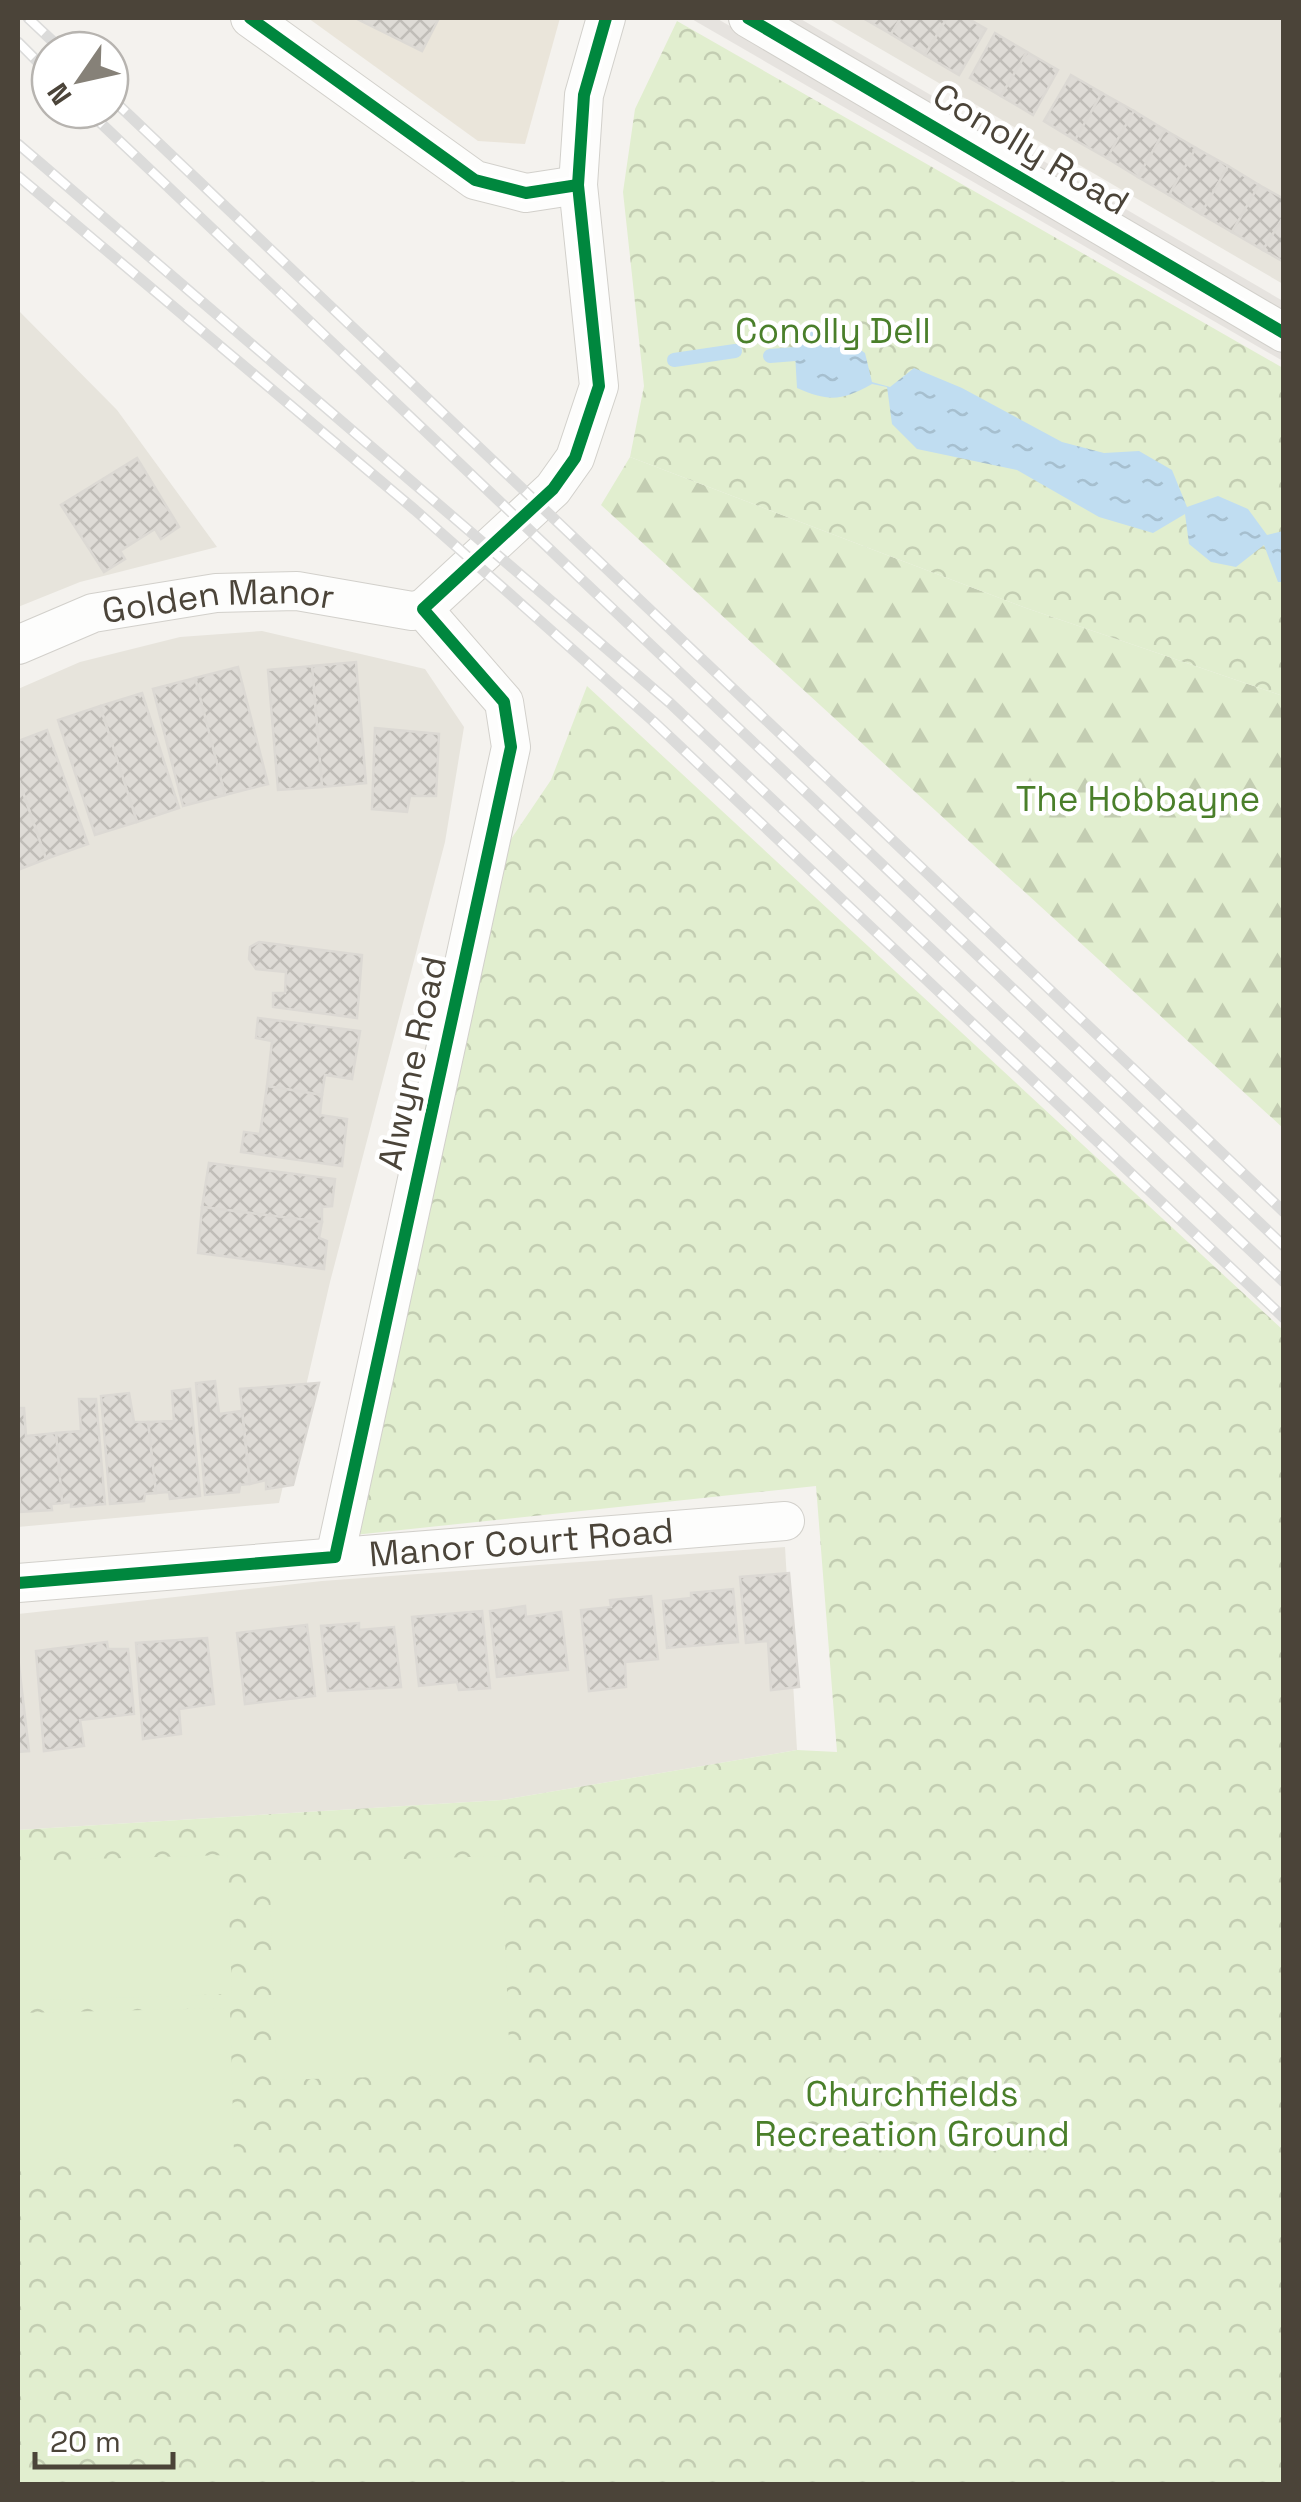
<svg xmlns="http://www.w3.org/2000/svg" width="1301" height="2502" font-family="'Space Grotesk',sans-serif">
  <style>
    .residential { fill: #e7e4dc }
    .education { fill: #eae5da }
    .forest { fill: url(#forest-firs) }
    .park { fill: url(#park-crowns) }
    .pitch { fill: #e1eecf }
    .parking { fill: #e6e3df }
    .water { fill: url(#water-ripples) }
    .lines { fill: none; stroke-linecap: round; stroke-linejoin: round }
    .stream { stroke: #c0ddf1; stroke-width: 14 }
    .building { fill: url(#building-cross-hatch); stroke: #dcd9d4; stroke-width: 2.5 }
    .minor-casing { stroke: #d2d0cb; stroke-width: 40 }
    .minor { stroke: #fdfdfc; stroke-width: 38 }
    .rail-casing { stroke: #dbdbda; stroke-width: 11 }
    .rail { stroke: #fff; stroke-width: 8; stroke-dasharray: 22; stroke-linecap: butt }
    .cycleway-casing { stroke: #fff; stroke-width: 19 }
    .cycleway { stroke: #00873e; stroke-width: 12 }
    .labels { text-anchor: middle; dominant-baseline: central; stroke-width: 9; stroke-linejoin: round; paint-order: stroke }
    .street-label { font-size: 35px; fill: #4b4439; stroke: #fff }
    .park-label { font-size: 35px; fill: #4a7f2a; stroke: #fff }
  </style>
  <defs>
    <pattern id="forest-firs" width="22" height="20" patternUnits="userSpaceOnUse" patternTransform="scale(2.5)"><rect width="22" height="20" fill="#e1eecf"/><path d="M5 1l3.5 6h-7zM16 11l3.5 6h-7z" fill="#c3cdb2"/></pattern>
    <pattern id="park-crowns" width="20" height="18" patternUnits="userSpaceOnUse" patternTransform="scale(2.5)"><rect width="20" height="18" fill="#e1eecf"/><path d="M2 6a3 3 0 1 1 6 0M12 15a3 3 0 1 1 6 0" fill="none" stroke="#c3cdb2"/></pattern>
    <pattern id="water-ripples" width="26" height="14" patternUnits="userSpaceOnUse" patternTransform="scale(2.5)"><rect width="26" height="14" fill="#c0ddf1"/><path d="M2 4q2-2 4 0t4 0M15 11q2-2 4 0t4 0" fill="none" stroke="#a6bfcf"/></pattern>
    <pattern id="building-cross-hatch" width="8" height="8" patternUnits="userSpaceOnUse" patternTransform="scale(2.5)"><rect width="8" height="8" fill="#dedbd6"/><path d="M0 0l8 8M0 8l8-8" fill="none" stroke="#c0bdb8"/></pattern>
  </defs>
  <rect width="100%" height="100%" fill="#f4f2ee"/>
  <g class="residential">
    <polygon points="827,18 1283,18 1283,284 831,20"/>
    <polygon points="18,310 117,410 217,547 80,582 18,607"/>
    <polygon points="262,631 425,669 464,727 445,842 330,1282 279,1503 18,1527 18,689 80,662 180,637"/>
    <polygon points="785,1547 797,1750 502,1800 18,1830 18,1614 322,1581"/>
  </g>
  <polygon class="education" points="308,18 560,18 525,144 478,141"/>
  <polygon class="forest" points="630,457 1026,608 1283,696 1283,1128 601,505"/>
  <g class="park">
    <polygon points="677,21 1283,368 1283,696 1026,608 630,457 644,386 623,192 635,109"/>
    <polygon points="587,686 1283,1330 1283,2484 18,2484 18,1830 502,1800 797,1750 837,1752 816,1486 354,1535 507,845 551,780"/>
  </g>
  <g class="pitch">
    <polygon points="227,1855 232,1994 18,2001 18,1861"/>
    <polygon points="502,1856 510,2073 277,2080 269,1863"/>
    <polygon points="230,2008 234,2154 18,2160 18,2013"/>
  </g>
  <g class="parking">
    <polygon points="690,18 716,18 1283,346 1283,361"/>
    <polygon points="772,18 799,18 1283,301 1283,316"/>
  </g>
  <path class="water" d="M824,324L865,353L872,382L890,387L914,368L962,388L1062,442L1104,453L1139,451L1172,470L1187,507L1218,496L1248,509L1267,535L1283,531V582H1278L1264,545L1236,567L1211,562L1189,544L1185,514L1153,533L1099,517L1017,470L917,449L892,424L887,387L872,384C842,401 829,402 797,388L795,354L803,332Z"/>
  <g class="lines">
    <g class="stream">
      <polyline points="770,356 795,354"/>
      <polyline points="674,360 735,351"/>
    </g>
  </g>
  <g class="building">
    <polygon points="355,18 439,18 422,51"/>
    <polygon points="863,18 901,18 891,34"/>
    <polygon points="901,18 947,18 925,55 891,34"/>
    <polygon points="947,18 967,18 986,29 959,75 925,55"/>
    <polygon points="995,33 1027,52 1001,96 970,78"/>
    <polygon points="1027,52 1058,70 1033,115 1001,96"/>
    <polygon points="1071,75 1102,93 1075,140 1044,121"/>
    <polygon points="1102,93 1134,111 1107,158 1075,140"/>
    <polygon points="1134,111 1165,130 1138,177 1107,158"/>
    <polygon points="1165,130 1196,148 1169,195 1138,177"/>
    <polygon points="1196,148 1228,166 1201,214 1169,195"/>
    <polygon points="1228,166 1259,185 1232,232 1201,214"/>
    <polygon points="1259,185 1284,199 1284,216 1263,250 1232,232"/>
    <polygon points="1284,216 1284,262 1263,250"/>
    <polygon points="137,458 179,527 161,539 155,529 120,551 125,559 104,572 61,505"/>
    <polygon points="356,662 366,783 322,787 312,666"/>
    <polygon points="312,666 322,787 278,790 268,670"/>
    <polygon points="238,667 268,784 225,795 195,678"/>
    <polygon points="195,678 225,795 183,806 153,689"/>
    <polygon points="142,693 179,808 137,822 100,706"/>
    <polygon points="100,706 137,822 95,835 58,720"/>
    <polygon points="375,728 439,734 436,796 410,796 407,812 372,809"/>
    <polygon points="47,730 88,844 46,859 18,778 18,741"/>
    <polygon points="18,778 46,859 18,870"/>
    <polygon points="259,942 362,955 357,1018 273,1007 273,993 285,993 286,972 256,969 249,959 250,947"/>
    <polygon points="258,1018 360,1031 352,1079 325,1075 322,1095 267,1086 272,1041 256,1038"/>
    <polygon points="267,1086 322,1095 320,1115 347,1119 342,1166 241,1152 244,1132 260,1134"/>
    <polygon points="209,1163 335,1179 332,1206 322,1207 322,1222 202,1207"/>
    <polygon points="202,1207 322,1222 319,1238 327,1241 324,1269 198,1253"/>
    <polygon points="215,1381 219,1414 242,1411 250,1484 240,1485 239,1492 205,1495 196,1383"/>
    <polygon points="319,1383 293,1485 266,1489 266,1480 250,1484 240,1389"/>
    <polygon points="190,1389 200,1496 170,1499 169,1492 156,1493 148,1422 174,1421 172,1391"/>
    <polygon points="129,1393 134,1422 148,1422 156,1493 145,1494 144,1501 110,1504 101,1396"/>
    <polygon points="79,1399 96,1399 105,1504 71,1507 71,1502 62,1503 56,1433 81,1431"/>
    <polygon points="18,1408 24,1408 26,1436 56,1433 62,1503 51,1504 52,1510 20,1512"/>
    <polygon points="789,1573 799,1687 771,1690 768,1641 746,1643 740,1577"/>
    <polygon points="733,1589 738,1642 667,1648 663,1601 691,1598 691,1593"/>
    <polygon points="651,1596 658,1659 625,1662 626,1687 589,1691 581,1610 611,1607 610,1600"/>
    <polygon points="525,1606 526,1617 561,1612 568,1670 497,1677 490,1611"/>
    <polygon points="482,1611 490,1688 459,1690 457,1682 419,1686 412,1617"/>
    <polygon points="359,1623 359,1630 394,1627 401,1687 328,1691 321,1626"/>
    <polygon points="307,1625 315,1696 245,1704 237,1633"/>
    <polygon points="207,1638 214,1704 179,1709 181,1734 143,1739 136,1643"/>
    <polygon points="107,1642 108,1649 128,1649 134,1714 80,1720 84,1746 44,1751 36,1651"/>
    <polygon points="18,1657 29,1751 18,1752"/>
  </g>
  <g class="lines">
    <g class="minor-casing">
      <g id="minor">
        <polyline points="250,18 475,180 526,193 578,185"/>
        <polyline points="748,18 1284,333"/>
        <polyline points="423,609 553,489 575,458 599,386 578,185 584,95 606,18"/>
        <path id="s1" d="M18,645L93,613L216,593L297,591L412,611L423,609"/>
        <polyline points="335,1557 511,747 504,702 423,609"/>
        <path id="s2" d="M18,1583L785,1521"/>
      </g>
    </g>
    <use href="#minor" class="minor"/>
    <g class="rail-casing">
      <g id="rail">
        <polyline points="28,18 62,50"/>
        <polyline points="18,42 50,74"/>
        <polyline points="110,97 1284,1212"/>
        <polyline points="87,110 1284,1246"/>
        <polyline points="18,144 670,703 1284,1282"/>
        <polyline points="18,176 415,510 653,721 1284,1318"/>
      </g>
    </g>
    <use href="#rail" class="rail"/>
    <g class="cycleway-casing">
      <g id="cycleway">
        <polyline points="250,18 475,180 526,193 578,185"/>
        <polyline points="748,18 1284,333"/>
        <polyline points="18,1583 335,1557 511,747 504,702 423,609 553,489 575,458 599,386 578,185 584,95 606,18"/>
      </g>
    </g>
    <use href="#cycleway" class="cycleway"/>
  </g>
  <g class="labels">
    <g class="street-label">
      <text transform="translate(1031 149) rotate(31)">Conolly Road</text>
      <text stroke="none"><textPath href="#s1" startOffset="208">Golden Manor</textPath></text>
      <text transform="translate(412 1063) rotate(-78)">Alwyne Road</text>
      <text stroke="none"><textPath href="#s2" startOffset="505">Manor Court Road</textPath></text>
    </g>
    <g class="park-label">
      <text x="833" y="331">Conolly Dell</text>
      <text x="1138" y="799">The Hobbayne</text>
      <text x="912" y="2094">Churchfields<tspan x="912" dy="40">Recreation Ground</tspan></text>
    </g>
  </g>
  <rect width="1301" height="2502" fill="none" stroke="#4b4439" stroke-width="40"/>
  <g transform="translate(80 80) rotate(236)"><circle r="48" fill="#ffffff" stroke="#b7b4b0" stroke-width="2.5"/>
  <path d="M0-8L18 38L0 25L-18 38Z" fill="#868178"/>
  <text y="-15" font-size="28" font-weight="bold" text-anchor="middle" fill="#4b4439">N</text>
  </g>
  <path d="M35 2452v15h138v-15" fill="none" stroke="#4b4439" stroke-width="5"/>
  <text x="50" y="2452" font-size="30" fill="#4b4439" stroke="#ffffff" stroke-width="8" paint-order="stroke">20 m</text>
</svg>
